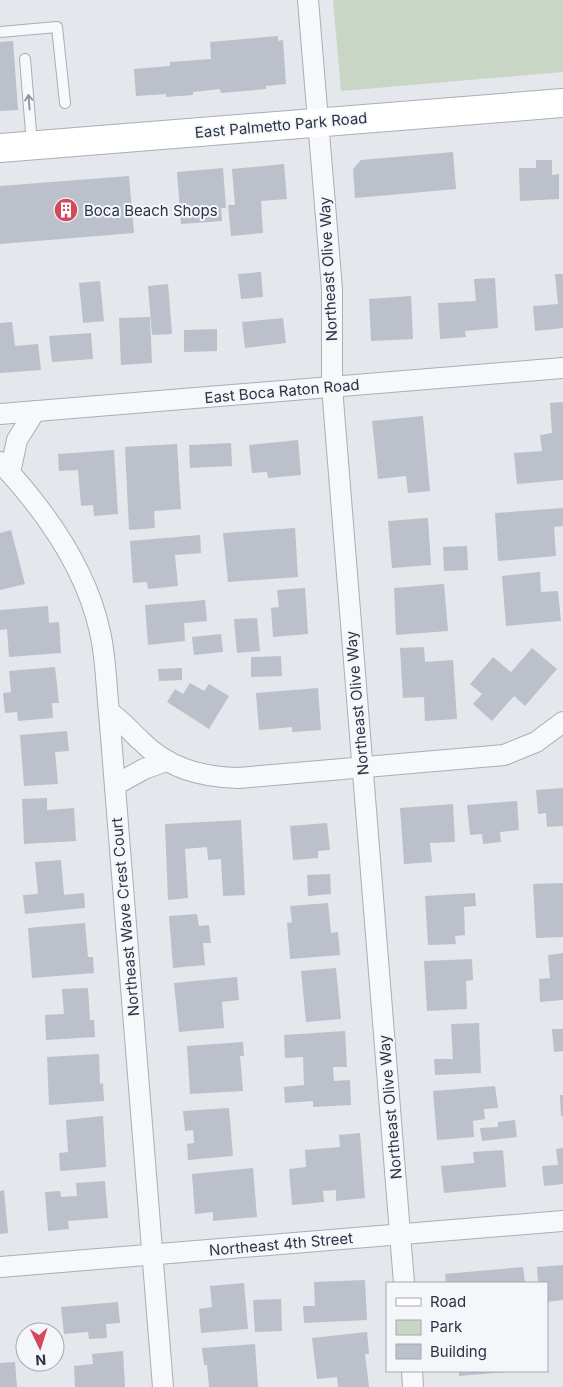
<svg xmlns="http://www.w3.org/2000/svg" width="563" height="1387" font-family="Inter,sans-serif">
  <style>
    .green { fill: #c9d6c5 }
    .building { fill: #bbc0ca }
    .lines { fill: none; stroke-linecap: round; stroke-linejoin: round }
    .lane-casing { stroke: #a9aeb7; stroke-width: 12 }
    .street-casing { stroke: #a9aeb7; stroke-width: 22 }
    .secondary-casing { stroke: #a9aeb7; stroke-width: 30 }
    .lane { stroke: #f7f8fa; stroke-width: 10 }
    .street { stroke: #f7f8fa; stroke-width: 20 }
    .secondary { stroke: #fff; stroke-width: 28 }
    .oneway { stroke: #9196a0 }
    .labels { text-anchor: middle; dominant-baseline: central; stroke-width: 4; stroke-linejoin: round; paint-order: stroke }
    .street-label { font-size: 15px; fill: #2b3445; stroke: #f4f6f9 }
    .poi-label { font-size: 15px; fill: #2b3445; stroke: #f4f6f9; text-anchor: start }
  </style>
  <rect width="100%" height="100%" fill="#e4e7ec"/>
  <polygon class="green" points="333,0 563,0 563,72 341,91"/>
  <g class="building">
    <polygon points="278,36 278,41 283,40 286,84 266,86 266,89 221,93 220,89 193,92 193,95 166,97 166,94 136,96 134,69 170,66 170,62 211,59 210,42"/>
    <polygon points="13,41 18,110 0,111 0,42"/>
    <polygon points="453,152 456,189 355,198 353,169 361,160"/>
    <polygon points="536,160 552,160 552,175 559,174 559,199 520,201 519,168 536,168"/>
    <polygon points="284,164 287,199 261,201 263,233 231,236 228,205 235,205 232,169"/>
    <polygon points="223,168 226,208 221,208 222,221 181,224 177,172"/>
    <polygon points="129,176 134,233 0,244 0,186"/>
    <polygon points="261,272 263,297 241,299 238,274"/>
    <polygon points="555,274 563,274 563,328 535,331 533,306 558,304"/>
    <polygon points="495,278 498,328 465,331 466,337 440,339 438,303 476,301 474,279"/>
    <polygon points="100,281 104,321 83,323 79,283"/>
    <polygon points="168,284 172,334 152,335 148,286"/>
    <polygon points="411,296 413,339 371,341 369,299"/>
    <polygon points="150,317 152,363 121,365 119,318"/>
    <polygon points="283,318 286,343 245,348 242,322"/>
    <polygon points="12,322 15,346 38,344 41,370 0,373 0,323"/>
    <polygon points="217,329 217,351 184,352 184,330"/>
    <polygon points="91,333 93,359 52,362 49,336"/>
    <polygon points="563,402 563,480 517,484 514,453 542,451 540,435 552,433 550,403"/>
    <polygon points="423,416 430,491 408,493 406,476 378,479 372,421"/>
    <polygon points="298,440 301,475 268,478 267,472 252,473 249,445"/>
    <polygon points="231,443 232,466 190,468 189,445"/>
    <polygon points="177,444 181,509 154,511 155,528 129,530 125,447"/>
    <polygon points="114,450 118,514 94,516 93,505 81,506 78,470 59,471 58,454"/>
    <polygon points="563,508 563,526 554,527 556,556 498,561 495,513"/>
    <polygon points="428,518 431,565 392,568 388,521"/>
    <polygon points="295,528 298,577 228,582 223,533"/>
    <polygon points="11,530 25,584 0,590 0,533"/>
    <polygon points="200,535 201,553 175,555 178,586 148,589 147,582 133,583 130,541"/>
    <polygon points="467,546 468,570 444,571 443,547"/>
    <polygon points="540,572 541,592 558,591 561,621 506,626 502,576"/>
    <polygon points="444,584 448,631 396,635 394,588"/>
    <polygon points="305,588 308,634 273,637 271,608 279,607 277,590"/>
    <polygon points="205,600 207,621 184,623 185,641 148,645 145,605"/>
    <polygon points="48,606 49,623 59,622 61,653 9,657 7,629 0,630 0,610"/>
    <polygon points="257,618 260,651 237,653 234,619"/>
    <polygon points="221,634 223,652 194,655 192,637"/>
    <polygon points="424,647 425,662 453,660 457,719 425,721 424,697 403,698 400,648"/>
    <polygon points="532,648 557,669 525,706 514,696 492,721 473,704 482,694 470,684 493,657 511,672"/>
    <polygon points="281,656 282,676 251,677 251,657"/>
    <polygon points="55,667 59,703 52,703 53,718 18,721 17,712 5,713 3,693 11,692 9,671"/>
    <polygon points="182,668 182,680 159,681 158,669"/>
    <polygon points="190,683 204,691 209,684 229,696 209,729 167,702 175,689 183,694"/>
    <polygon points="318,688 321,730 292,732 292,727 259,730 256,693"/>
    <polygon points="67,731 69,751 55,752 58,784 24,786 20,735"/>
    <polygon points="563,788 563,826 547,827 546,813 538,814 536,790"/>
    <polygon points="47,798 47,810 74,808 76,841 24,844 22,799"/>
    <polygon points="517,801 519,830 500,832 501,842 483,844 482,834 470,835 467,805"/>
    <polygon points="453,804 455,842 430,843 432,862 404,864 400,808"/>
    <polygon points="241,820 245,895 223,896 221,859 208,860 207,847 185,849 188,898 168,900 165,824"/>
    <polygon points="327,823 330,850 318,851 318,858 293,860 290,826"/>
    <polygon points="61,860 64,895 84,893 85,908 25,914 23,895 38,894 35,862"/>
    <polygon points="330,874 331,894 308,896 307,875"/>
    <polygon points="563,883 563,937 536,938 533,884"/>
    <polygon points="475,893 476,906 464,907 465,935 455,936 456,944 428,945 425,896"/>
    <polygon points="328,903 331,933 338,932 340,955 290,959 287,923 292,922 290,906"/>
    <polygon points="197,914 199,926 209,925 211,943 203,943 205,965 173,968 169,916"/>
    <polygon points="85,923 88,957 93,957 94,973 32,978 28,928"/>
    <polygon points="563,953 563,1000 540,1002 539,979 550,978 548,955"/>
    <polygon points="472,959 473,980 466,981 467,1009 427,1011 424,961"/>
    <polygon points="336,968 341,1019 306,1022 301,971"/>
    <polygon points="237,977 239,1000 222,1002 224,1028 179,1032 174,983"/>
    <polygon points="88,988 90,1020 94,1020 95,1037 46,1040 45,1015 64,1014 62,989"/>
    <polygon points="479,1023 481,1073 435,1075 434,1059 453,1059 451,1024"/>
    <polygon points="552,1029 563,1029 563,1051 554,1052"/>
    <polygon points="345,1031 347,1067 333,1067 334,1081 350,1080 351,1105 313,1107 313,1101 285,1103 284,1087 304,1085 303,1057 285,1058 284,1035"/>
    <polygon points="243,1042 244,1056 240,1056 243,1091 190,1094 187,1046"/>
    <polygon points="99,1054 100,1084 103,1083 104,1101 49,1105 47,1057"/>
    <polygon points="495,1086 498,1108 484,1109 485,1119 473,1121 474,1137 437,1140 433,1091"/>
    <polygon points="560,1095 563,1095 563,1116 561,1117"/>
    <polygon points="229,1108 233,1156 188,1160 187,1144 194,1143 193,1130 185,1131 183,1111"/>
    <polygon points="103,1116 106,1167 60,1171 59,1153 68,1152 66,1120"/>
    <polygon points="515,1120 517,1137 482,1141 480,1128 498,1127 498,1122"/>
    <polygon points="360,1133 365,1198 336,1201 336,1190 323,1191 324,1202 292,1205 289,1169 306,1167 305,1150 340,1147 339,1135"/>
    <polygon points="563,1148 563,1184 544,1186 542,1166 558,1165 556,1149"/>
    <polygon points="503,1150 506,1187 444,1193 441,1166 474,1163 473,1152"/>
    <polygon points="253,1168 257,1217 213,1221 213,1212 195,1214 192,1174"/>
    <polygon points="105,1181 108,1218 68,1221 69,1229 48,1231 45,1192 60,1191 61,1197 77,1196 76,1183"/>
    <polygon points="4,1190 8,1233 0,1234 0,1191"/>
    <polygon points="563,1265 563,1300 547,1302 547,1283 538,1283 537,1267"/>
    <polygon points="523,1267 525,1283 446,1283 445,1274"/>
    <polygon points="365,1280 367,1320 304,1323 303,1306 315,1306 314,1282"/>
    <polygon points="244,1283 248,1329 201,1333 199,1309 212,1307 210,1286"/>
    <polygon points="281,1299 282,1331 255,1332 253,1300"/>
    <polygon points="118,1302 120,1323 106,1324 107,1338 89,1339 88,1332 64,1334 61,1307"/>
    <polygon points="367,1332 369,1354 365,1354 369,1387 338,1387 337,1377 317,1379 312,1338"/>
    <polygon points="255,1344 258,1387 209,1387 207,1365 204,1365 202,1348"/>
    <polygon points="123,1351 125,1387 75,1387 74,1366 93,1364 92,1354"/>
    <polygon points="15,1362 17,1387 0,1387 0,1363"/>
    <polygon points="459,1371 506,1371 506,1372 459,1376"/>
  </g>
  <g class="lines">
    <g class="lane-casing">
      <g id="lane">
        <polyline points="0,32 57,27 65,103"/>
        <polyline points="25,59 32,144"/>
      </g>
    </g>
    <g class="street-casing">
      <g id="street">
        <polyline points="308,0 332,289 332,387 404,1283"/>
        <polyline points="0,414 563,368"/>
        <path d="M0,462C44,509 86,567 100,632C106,658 106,685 109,712L163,1387"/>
        <polyline points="10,473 17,440 35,411"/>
        <path d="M109,712C122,720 129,730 140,740C168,768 200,777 238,778L504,755L536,742L563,722"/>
        <polyline points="115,785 144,769 166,761"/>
        <polyline points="0,1267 563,1221"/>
        <polyline points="412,1371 413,1387"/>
      </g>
    </g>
    <g class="secondary-casing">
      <polyline id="secondary" points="0,148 563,103"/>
    </g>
    <use href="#lane" class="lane"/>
    <use href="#street" class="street"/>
    <use href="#secondary" class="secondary"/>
  </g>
  <defs><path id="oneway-shaft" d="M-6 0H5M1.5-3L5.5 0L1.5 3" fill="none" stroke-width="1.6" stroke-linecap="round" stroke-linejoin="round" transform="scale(1.25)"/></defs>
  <use class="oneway" href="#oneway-shaft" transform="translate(29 102) rotate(-95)"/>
  <defs>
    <g id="building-disc" transform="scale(1.25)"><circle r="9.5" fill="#d1495b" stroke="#f4f6f9"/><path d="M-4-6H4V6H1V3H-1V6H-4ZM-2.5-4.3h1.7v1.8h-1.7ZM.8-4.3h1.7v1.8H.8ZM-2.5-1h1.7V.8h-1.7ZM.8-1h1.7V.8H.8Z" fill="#fff"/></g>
  </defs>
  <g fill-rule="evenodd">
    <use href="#building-disc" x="66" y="210"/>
  </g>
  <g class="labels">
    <g class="street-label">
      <text transform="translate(281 125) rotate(-5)">East Palmetto Park Road</text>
      <text transform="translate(328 269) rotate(-93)">Northeast Olive Way</text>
      <text transform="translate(282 391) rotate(-5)">East Boca Raton Road</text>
      <text transform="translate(357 703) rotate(-95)">Northeast Olive Way</text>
      <text transform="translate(125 917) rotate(-95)">Northeast Wave Crest Court</text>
      <text transform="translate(390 1107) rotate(-95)">Northeast Olive Way</text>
      <text transform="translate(281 1244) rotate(-5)">Northeast 4th Street</text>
    </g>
    <g class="poi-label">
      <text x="84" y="210">Boca Beach Shops</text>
    </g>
  </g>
  <rect x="386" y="1282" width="162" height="90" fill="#f4f6f9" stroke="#a4a8b1"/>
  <rect x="396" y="1298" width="25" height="8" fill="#ffffff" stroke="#a4a8b1"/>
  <text x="430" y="1307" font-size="15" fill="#2b3445">Road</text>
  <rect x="396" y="1320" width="25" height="15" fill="#c9d6c5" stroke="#a4a8b1"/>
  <text x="430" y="1332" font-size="15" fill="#2b3445">Park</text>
  <rect x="396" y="1344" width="25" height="15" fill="#bbc0ca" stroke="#a4a8b1"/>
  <text x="430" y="1357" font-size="15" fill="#2b3445">Building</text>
  <g transform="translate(40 1347) rotate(176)"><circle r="24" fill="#f4f6f9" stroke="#a4a8b1"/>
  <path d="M0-4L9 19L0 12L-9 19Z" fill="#d1495b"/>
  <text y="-8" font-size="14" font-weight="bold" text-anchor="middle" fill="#2b3445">N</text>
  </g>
</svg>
